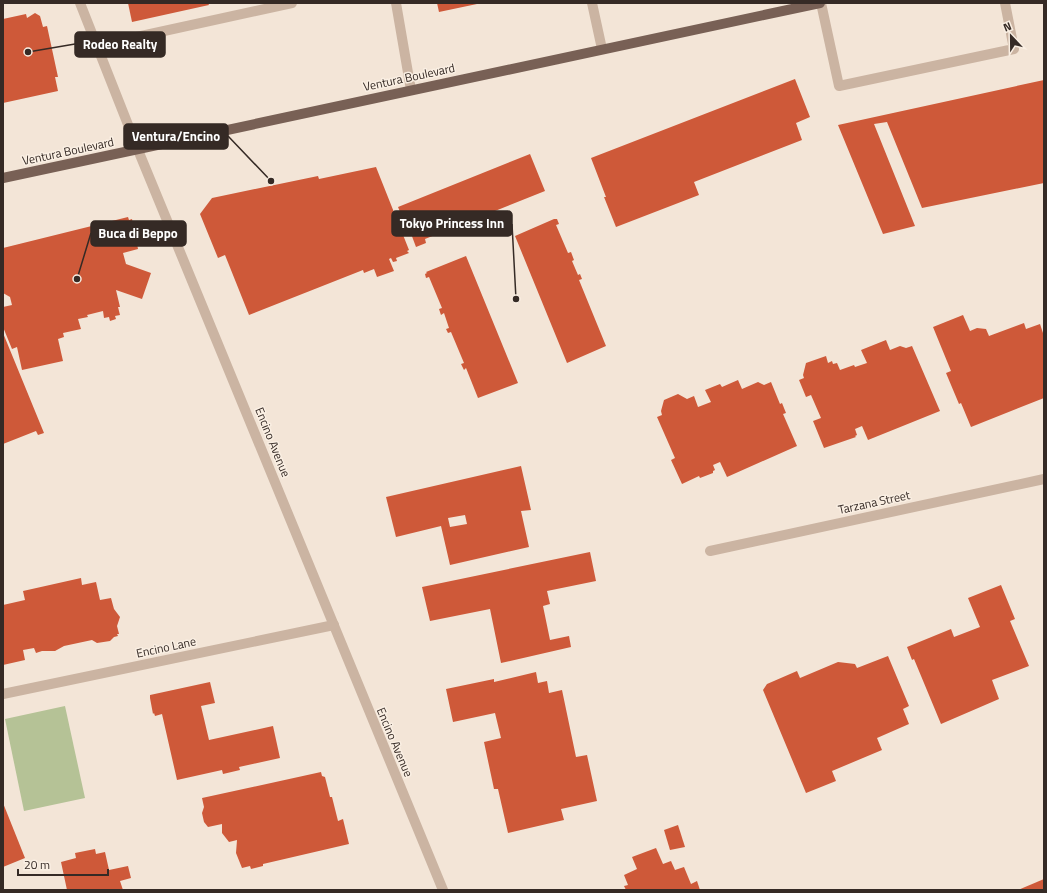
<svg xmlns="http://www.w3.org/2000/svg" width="1047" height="893" font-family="'Titillium Web',sans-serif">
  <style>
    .green { fill: #b5c296 }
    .building { fill: #ce5939; fill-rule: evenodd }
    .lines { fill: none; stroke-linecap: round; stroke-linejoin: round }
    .minor { stroke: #cbb4a2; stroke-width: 10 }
    .major { stroke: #786055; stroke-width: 10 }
    .labels { text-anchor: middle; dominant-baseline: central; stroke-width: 3; stroke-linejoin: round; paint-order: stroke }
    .street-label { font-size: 12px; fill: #352a25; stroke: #faefe3 }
    .leader { fill: none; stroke: #352a25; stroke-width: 1.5 }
    .callout-dot { fill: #352a25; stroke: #faefe3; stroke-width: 1.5 }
    .callout { fill: #352a25; stroke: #352a25; stroke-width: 1.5 }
    .callout-label { font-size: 13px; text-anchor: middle; font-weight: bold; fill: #fff }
  </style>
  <rect width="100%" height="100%" fill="#f3e5d7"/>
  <polygon class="green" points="65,706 85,798 24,811 5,719"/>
  <g class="building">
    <polygon points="128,3 208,3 209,5 132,22"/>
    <polygon points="437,3 477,3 477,4 439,12"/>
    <polygon points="35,13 40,16 43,27 47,26 58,77 55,77 58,91 3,103 3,19 26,14 27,18"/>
    <polygon points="795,79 810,117 796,123 802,140 694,182 699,195 616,227 604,197 606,197 591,158"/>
    <polygon points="1044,80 1044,183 922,208 887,122 874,124 915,226 883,234 838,125"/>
    <polygon points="530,154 545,191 425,239 426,243 416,247 407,223 405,224 398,207"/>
    <polygon points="376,167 409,250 407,251 409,253 396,258 397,261 393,262 391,258 389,259 394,271 377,277 374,269 364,273 363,270 249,315 225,255 218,258 200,214 212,198 318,176 319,179"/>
    <polygon points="128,217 129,220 132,219 138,249 123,253 126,264 151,273 142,299 116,290 120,307 118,307 120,315 115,316 116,319 110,321 109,317 104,318 103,311 87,315 88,317 78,319 81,329 63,333 64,337 58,339 63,361 22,370 17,347 12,349 3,327 3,307 12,305 10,297 3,293 3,248"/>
    <polygon points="554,219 557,219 559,224 556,225 568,253 571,252 574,260 572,261 578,275 580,274 582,279 579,280 606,346 567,363 515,236"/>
    <polygon points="466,256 518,383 478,398 466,368 464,370 461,364 464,363 451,332 448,333 446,329 449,328 444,313 441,315 439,309 442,308 429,277 426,278 425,274 427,273 426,272"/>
    <polygon points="963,315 970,331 977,328 986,329 989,336 1024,323 1026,329 1040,324 1043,333 1044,333 1044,398 971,427 961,403 959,404 946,373 951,371 933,327"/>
    <polygon points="3,333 44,433 38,435 36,431 3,444"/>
    <polygon points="886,340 890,350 900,346 906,348 912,346 940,411 868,440 862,426 855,429 857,435 855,436 856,437 824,448 813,421 821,418 811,395 806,397 799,380 804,378 803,375 806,363 826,356 828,363 832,361 833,364 837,363 840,370 854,365 855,367 867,363 861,350"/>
    <polygon points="738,380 742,389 758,382 764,385 771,382 780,404 782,403 786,413 783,414 797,446 727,477 720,462 713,465 715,470 713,471 713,473 700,478 699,476 682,484 671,460 675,458 657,417 662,415 661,411 664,400 678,394 687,399 694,396 698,407 711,402 705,390 720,384 722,387"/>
    <path d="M521,466L531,510L521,511L529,547L450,565L441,526L396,537L386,497ZM465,515L467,524L450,527L448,518Z"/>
    <polygon points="590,552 596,581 547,591 550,604 543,606 550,640 569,636 571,647 501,663 490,609 430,621 422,587"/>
    <polygon points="81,578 82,585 96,582 100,600 111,598 114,609 120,617 117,626 119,634 117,634 118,636 114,637 110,641 97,643 92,640 64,646 55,651 42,651 36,653 34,648 23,650 25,660 3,665 3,605 25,600 23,591"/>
    <polygon points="1001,585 1015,619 1010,621 1029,666 992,680 999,699 941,724 914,659 912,660 907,647 951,629 954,637 980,627 968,598"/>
    <polygon points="888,656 909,706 903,709 909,724 877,738 882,750 832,771 836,781 806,793 763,690 767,684 797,671 800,678 838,662 855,664 857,668"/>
    <polygon points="536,672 538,683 547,681 549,693 562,690 576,757 587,755 597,801 561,809 564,820 508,833 498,789 494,789 484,742 501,738 495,713 453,722 446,689 494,679 494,682"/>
    <polygon points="210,682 215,703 201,706 209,740 273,726 280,758 239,767 240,770 223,774 222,770 177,780 162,714 155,716 154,713 153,714 150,698 150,695"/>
    <polygon points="321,772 322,776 325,777 330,797 332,797 338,821 343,819 349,844 263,864 263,866 251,869 250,866 242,868 236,853 237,840 229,842 222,833 222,824 208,827 204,822 202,813 204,807 202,798"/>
    <polygon points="3,803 25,858 3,867"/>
    <polygon points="678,825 685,847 670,850 664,830"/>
    <polygon points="656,848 663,864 671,861 675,870 684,867 691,884 697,881 700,890 626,890 624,886 628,885 624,875 637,869 632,857"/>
    <polygon points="95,849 96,854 105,852 109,870 128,866 131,878 120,881 123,890 67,890 61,862 76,858 75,853"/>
    <polygon points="1044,879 1044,890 1018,890"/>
  </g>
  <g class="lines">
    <g class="minor">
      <polyline points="80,3 138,150 443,890"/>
      <polyline points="396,3 411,90"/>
      <polyline points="592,3 602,49"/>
      <polyline points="821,3 839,86 1014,49 1005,3"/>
      <polyline points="98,48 132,38 292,3"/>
      <polyline points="710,551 1044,479"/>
      <polyline points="3,694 334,625"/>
    </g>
    <polyline class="major" points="3,178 820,3"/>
  </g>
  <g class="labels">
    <g class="street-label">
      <text transform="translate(409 77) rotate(-12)">Ventura Boulevard</text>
      <text transform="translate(68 151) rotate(-12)">Ventura Boulevard</text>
      <text transform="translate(273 442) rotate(68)">Encino Avenue</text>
      <text transform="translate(874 502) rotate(-12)">Tarzana Street</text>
      <text transform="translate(166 647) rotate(-12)">Encino Lane</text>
      <text transform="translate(395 742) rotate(67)">Encino Avenue</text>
    </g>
  </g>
  <path class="leader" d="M28 52L75 44M271 181L228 136M516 299L512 224M77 279L91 233"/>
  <g class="callout-dot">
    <circle cx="28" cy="52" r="4"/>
    <circle cx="271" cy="181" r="4"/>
    <circle cx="516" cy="299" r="4"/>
    <circle cx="77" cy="279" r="4"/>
  </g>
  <g class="callout">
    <rect x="75" y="32" width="90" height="25" rx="4"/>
    <rect x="124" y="124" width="104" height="25" rx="4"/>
    <rect x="392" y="211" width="120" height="25" rx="4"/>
    <rect x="91" y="221" width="95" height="25" rx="4"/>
  </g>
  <g class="callout-label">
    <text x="120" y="49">Rodeo Realty</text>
    <text x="176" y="141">Ventura/Encino</text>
    <text x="452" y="228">Tokyo Princess Inn</text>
    <text x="138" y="238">Buca di Beppo</text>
  </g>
  <rect width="1047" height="893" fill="none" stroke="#352a25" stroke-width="8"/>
  <g transform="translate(1011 36) rotate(338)" stroke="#faefe3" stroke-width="3" paint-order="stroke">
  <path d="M0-3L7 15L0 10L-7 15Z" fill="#352a25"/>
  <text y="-6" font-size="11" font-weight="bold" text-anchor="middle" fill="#352a25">N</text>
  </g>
  <path d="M18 869v6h90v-6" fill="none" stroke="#352a25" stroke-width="2"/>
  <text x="24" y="869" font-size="12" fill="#352a25" stroke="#faefe3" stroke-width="3" paint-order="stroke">20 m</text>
</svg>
